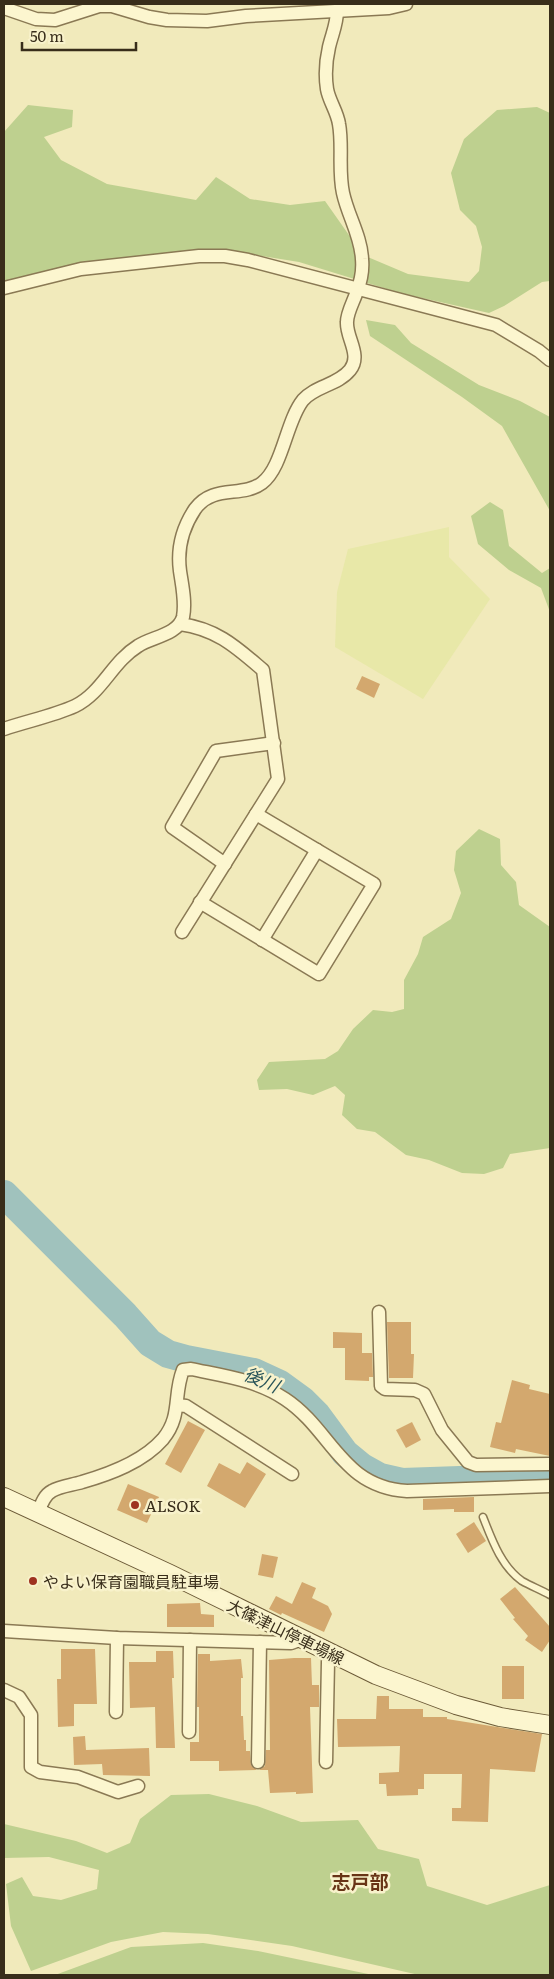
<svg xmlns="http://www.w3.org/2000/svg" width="554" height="1979" font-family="Literata,'Noto Sans JP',serif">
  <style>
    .farmland { fill: #e8e8a8 }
    .green { fill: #bed08f }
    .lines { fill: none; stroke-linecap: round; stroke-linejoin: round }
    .river { stroke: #a0c2bd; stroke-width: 28 }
    .building { fill: #d3a86e }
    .lane-casing { stroke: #8a7954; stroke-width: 9 }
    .street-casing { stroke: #8a7954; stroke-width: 15 }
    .secondary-casing { stroke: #6c5a37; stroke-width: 20 }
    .lane { stroke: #fcf6cf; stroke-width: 6 }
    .street { stroke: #fcf6cf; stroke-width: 12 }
    .secondary { stroke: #fcf6cf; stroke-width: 18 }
    .poi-dot { fill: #9e321f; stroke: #f8f2cb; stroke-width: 2 }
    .labels { text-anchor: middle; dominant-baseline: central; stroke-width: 5; stroke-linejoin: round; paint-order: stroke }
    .poi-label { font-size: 16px; fill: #382d1a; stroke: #f8f2cb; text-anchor: start }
    .street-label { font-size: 16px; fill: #382d1a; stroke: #f8f2cb }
    .water-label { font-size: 18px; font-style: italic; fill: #285459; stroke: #f8f2cb }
    .quarter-label { font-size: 19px; font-weight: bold; fill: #683416; stroke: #f8f2cb }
  </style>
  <rect width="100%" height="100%" fill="#f1eabb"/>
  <polygon class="farmland" points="449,527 449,557 490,599 423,699 335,647 337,592 348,549"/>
  <g class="green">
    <polygon points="28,105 73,110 72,127 44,137 61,160 107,184 196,200 216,177 250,199 290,205 325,201 363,255 408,274 469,282 479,271 482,247 476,226 460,210 451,173 464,139 497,110 537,107 550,113 550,281 542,282 504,306 489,313 400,293 299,262 244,253 197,249 65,266 4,281 4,132"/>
    <polygon points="366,320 395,325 411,343 479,385 520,401 550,417 550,511 502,426 462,397 370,336"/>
    <polygon points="490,502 503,510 509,546 542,573 550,568 550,612 541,588 509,570 478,544 471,516"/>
    <polygon points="479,829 500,839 501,865 516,882 519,905 550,927 550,1148 510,1154 503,1168 484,1174 462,1173 429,1160 406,1155 375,1132 357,1129 342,1115 345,1095 335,1086 313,1095 287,1089 259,1090 257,1080 269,1062 325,1059 338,1051 353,1029 373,1010 392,1012 404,1009 404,980 418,954 423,937 451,919 461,893 454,870 456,851"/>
    <polygon points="209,1794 257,1806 301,1822 358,1820 378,1849 419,1859 427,1886 487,1905 550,1885 550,1975 419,1975 292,1946 208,1934 163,1932 111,1942 31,1971 11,1926 6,1884 22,1877 33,1896 61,1900 97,1889 99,1870 49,1857 4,1858 4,1824 76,1841 107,1853 130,1843 140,1819 171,1795"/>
    <polygon points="203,1943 258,1951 373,1975 55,1975 131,1947"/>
  </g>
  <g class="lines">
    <polyline class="river" points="4,1194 125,1315 150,1343 168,1354 186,1359 254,1372 280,1384 302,1400 317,1415 345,1453 362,1467 380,1477 402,1482 550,1477"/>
  </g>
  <g class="building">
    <polygon points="362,676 380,684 374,698 356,689"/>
    <polygon points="387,1322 411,1322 411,1354 414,1354 413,1378 389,1378"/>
    <polygon points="333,1332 362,1333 362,1353 372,1353 373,1377 369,1377 369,1381 345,1380 345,1348 333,1348"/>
    <polygon points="512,1380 530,1385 529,1389 550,1394 550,1456 516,1449 515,1453 490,1447 496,1422 501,1423"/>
    <polygon points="188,1421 205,1430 181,1473 165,1464"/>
    <polygon points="412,1422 421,1440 406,1448 396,1430"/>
    <polygon points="247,1462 266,1474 245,1508 207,1486 219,1463 240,1474"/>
    <polygon points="128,1484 159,1497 147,1523 117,1510"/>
    <polygon points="474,1497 474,1512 454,1512 454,1509 423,1510 423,1499"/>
    <polygon points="474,1522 486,1541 468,1553 456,1534"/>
    <polygon points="262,1554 278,1557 273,1578 258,1575"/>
    <polygon points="302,1582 316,1588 312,1598 328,1606 332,1614 324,1632 282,1613 281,1615 269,1609 276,1596 292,1604"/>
    <polygon points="515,1587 550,1627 550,1640 542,1652 525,1640 528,1636 513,1619 515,1618 500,1599"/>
    <polygon points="200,1603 201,1614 214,1615 214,1627 167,1627 167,1604"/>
    <polygon points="61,1649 95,1649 97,1704 74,1704 74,1726 58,1727 57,1679 61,1679"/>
    <polygon points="156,1651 173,1651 174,1678 172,1678 175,1748 156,1748 155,1707 130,1708 129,1662 156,1662"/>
    <polygon points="198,1654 210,1654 210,1661 241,1659 243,1678 241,1678 241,1716 243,1716 244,1740 246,1740 246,1751 250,1751 251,1765 257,1770 219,1771 219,1761 190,1761 190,1742 199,1742 199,1707 197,1707"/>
    <polygon points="294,1658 311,1658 312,1685 319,1685 319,1707 310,1707 313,1793 296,1794 296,1792 270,1793 268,1770 259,1770 265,1766 266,1750 270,1750 269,1660"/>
    <rect x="502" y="1666" width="22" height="33"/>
    <polygon points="377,1696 389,1696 389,1709 423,1709 423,1717 447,1717 447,1719 542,1734 535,1772 490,1769 488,1822 452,1821 452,1808 461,1808 462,1774 424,1774 424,1789 418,1789 418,1795 387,1796 386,1784 379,1784 379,1773 399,1772 400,1746 338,1747 337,1719 376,1719"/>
    <polygon points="85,1736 86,1750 149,1748 150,1776 103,1775 102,1764 74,1765 73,1737"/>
  </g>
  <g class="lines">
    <g class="lane-casing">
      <path id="lane" d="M483,1517C492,1540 501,1566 522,1581C531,1586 541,1590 550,1595"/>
    </g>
    <g class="street-casing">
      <g id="street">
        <polyline points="4,8 36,19 55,20 99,6 112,6 149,17 167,20 207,21 246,16 389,8 406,4"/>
        <polyline points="4,288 81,269 199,256 225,256 248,260 496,325 539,351 550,360"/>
        <path d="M180,624C217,629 236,647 263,670L278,779L182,932"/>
        <path d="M4,729C27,721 53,716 75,706C102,693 112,662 138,646C151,637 178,635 183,617C186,602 182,585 180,571C177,549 183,527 195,509C213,484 242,498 262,483C283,467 286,421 303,400C315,386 338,385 350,370C362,355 346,338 347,322C347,312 354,301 357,291C361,281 363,270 362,259C361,236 348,216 343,193C338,170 343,146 339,124C337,111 329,101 327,89C325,76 326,60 329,47C332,34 337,24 337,11"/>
        <polyline points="225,864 172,827 216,751 274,743"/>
        <polyline points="200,902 319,974 374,884 256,814"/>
        <polyline points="262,940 317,850"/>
        <polyline points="379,1312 381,1386 385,1389 415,1390 424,1394 442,1430 468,1462 476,1465 550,1464"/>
        <polyline points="177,1405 186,1406 292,1474"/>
        <path d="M38,1513C41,1505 44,1495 52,1491C60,1486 73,1485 82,1482C110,1474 143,1462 163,1439C182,1416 173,1395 183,1370L191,1369C224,1376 257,1380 285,1399C332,1430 341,1487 407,1491L550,1486"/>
        <polyline points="4,1631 117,1638 291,1643 302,1639"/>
        <polyline points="4,1690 19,1697 31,1715 31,1767 40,1772 78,1777 118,1792 138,1786"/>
        <polyline points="116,1712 117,1638"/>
        <polyline points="189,1732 190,1640"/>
        <polyline points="258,1762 260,1642"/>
        <polyline points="326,1762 328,1662 330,1653"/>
      </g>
    </g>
    <g class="secondary-casing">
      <polyline id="secondary" points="4,1497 170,1574 376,1675 456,1705 500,1717 550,1725"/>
    </g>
    <use href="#lane" class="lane"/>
    <use href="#street" class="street"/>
    <use href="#secondary" class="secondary"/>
  </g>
  <g class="poi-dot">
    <circle cx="135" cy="1505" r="5"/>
    <circle cx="33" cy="1581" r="5"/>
  </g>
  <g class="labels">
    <g class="poi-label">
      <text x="145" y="1505">ALSOK</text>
      <text x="43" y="1581">やよい保育園職員駐車場</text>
    </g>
    <g class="street-label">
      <text transform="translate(286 1631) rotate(26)">大篠津山停車場線</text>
    </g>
    <g class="water-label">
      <text transform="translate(262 1379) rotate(23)">後川</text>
    </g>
    <g class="quarter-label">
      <text x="360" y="1881">志戸部</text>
    </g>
  </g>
  <rect width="554" height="1979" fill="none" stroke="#382d1a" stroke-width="10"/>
  <path d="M22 42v8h114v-8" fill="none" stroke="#382d1a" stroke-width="2.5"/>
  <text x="30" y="42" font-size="15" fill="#382d1a" stroke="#f8f2cb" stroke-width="4" paint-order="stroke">50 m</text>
</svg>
